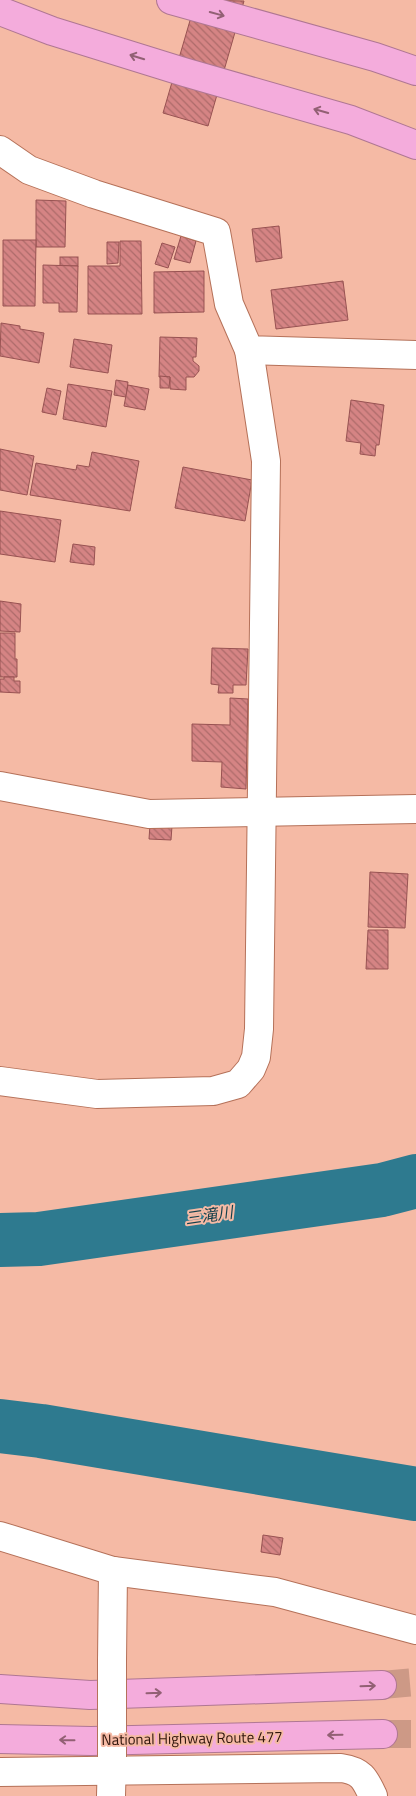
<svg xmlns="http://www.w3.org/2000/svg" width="416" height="1796" font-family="'Titillium Web','Noto Sans JP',sans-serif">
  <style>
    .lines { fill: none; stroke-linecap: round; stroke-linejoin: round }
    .river { stroke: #2e7a8f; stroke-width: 54 }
    .building { fill: url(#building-back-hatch); stroke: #985252 }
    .highway-tunnel { stroke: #cd9986; stroke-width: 28; stroke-dasharray: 28 14; stroke-linecap: butt }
    .minor-casing { stroke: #b57159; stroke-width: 30 }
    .highway-casing { stroke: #af7793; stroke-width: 30 }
    .minor { stroke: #fff; stroke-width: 28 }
    .highway { stroke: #f4acdc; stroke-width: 28 }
    .minor-bridge-casing { stroke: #b57159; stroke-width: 30; stroke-linecap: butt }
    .minor-bridge { stroke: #fff; stroke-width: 28 }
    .oneway { stroke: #926074 }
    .labels { text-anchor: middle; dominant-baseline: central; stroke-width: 4; stroke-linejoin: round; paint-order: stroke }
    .street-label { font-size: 15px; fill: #2f140b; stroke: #f5baa5 }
    .water-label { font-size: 16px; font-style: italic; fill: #123f4b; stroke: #f5baa5 }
  </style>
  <defs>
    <pattern id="building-back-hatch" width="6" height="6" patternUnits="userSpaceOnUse" patternTransform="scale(1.25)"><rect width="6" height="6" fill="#d58484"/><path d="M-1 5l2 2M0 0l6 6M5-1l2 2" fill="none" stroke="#ad6b6a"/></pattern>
  </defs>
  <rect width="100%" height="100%" fill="#f5baa5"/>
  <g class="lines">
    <g class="river">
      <polyline points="0,1240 39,1239 382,1190 416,1181"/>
      <polyline points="0,1426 41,1431 416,1494"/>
    </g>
  </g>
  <g class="building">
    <polygon points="196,0 244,1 208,126 163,113"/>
    <polygon points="36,200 66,201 65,247 36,247"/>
    <polygon points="279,226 282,258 256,262 252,229"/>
    <polygon points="181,236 196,241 190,263 174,259"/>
    <polygon points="3,240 36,240 35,306 3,306"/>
    <polygon points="120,241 141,241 142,314 88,314 88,266 120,266"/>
    <polygon points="107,242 119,242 118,263 107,264"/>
    <polygon points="162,243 175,247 168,268 155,264"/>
    <rect x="60" y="257" width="18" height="9"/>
    <polygon points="43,265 78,266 77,312 59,312 59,303 43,303"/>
    <polygon points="204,271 204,312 154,313 154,272"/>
    <polygon points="343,281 348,320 276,329 271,290"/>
    <polygon points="1,323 20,326 20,329 44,333 39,363 0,356"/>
    <polygon points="160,337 197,338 196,357 193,357 193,361 199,366 199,371 194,377 186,377 186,390 170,389 170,377 159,377"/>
    <polygon points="74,339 112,345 108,373 70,367"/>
    <polygon points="160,376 170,377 169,388 160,388"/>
    <polygon points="116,380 128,382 126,397 114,395"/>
    <polygon points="68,384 112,391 106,427 63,419"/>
    <polygon points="128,385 149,389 145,410 124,406"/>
    <polygon points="47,388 61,391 56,415 42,412"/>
    <polygon points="351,400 384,405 379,445 376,445 375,456 360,454 361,443 346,441"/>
    <polygon points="0,449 34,456 27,495 0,490"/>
    <polygon points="92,452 139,461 130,511 30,495 36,463 76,470 77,465 89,467"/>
    <polygon points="183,467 252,480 245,521 175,508"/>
    <polygon points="0,511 61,520 55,562 0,554"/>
    <polygon points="73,544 95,547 94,565 70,562"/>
    <polygon points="0,601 21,604 20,632 0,631"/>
    <polygon points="0,633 15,633 15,659 17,659 17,677 0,677"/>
    <polygon points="212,648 248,649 246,685 233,685 233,693 218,693 219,685 211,684"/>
    <polygon points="4,677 14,677 14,681 20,681 20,693 0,692 0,679 4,679"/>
    <polygon points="230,698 248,699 246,789 221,787 222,762 192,761 192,724 230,725"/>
    <polygon points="150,825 172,826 171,840 149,839"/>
    <polygon points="370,872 408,874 405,928 368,927"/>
    <polygon points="368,930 388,930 388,969 366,969"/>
    <polygon points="263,1535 283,1538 280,1555 261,1552"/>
  </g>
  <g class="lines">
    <g class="highway-tunnel">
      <polyline points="382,1685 416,1682"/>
      <polyline points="383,1734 416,1734"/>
    </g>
    <g class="minor-casing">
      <g id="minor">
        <polyline points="0,150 29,170 94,194 216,232 229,304 249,350 416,355"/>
        <polyline points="0,786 149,814 416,809"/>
        <polyline points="0,1081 97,1094 213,1091 238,1084 251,1069 256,1057 259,1029 266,461 249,350"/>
        <polyline points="0,1536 113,1571 275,1592 416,1630"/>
        <polyline points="112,1661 113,1571"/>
        <path d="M0,1772L341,1768C362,1771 365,1779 373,1796"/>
        <polyline points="111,1796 112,1757"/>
      </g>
    </g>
    <g class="highway-casing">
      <g id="highway">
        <polyline points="171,0 375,57 416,71"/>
        <polyline points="0,11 52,31 184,72 351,120 416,145"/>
        <polyline points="0,1689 90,1695 382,1685"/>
        <polyline points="0,1739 91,1741 383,1734"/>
      </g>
    </g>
    <use href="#minor" class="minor"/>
    <use href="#highway" class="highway"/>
    <g class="minor-bridge-casing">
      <polyline id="minor-bridge" points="112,1757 112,1661"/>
    </g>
    <use href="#minor-bridge" class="minor-bridge"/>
  </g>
  <defs><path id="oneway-shaft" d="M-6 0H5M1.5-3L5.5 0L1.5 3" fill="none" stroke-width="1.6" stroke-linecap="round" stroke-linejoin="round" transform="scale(1.25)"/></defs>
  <g class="oneway">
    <use href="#oneway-shaft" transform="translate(217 14) rotate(15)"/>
    <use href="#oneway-shaft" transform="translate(137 57) rotate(-163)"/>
    <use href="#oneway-shaft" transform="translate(321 111) rotate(-164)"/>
    <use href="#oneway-shaft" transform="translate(368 1686) rotate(-2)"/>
    <use href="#oneway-shaft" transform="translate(154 1693) rotate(-2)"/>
    <use href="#oneway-shaft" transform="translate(335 1735) rotate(179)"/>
    <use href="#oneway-shaft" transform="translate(67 1740) rotate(-179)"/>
  </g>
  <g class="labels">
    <g class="street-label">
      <text transform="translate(192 1738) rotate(-1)">National Highway Route 477</text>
    </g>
    <g class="water-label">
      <text transform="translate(209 1215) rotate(-8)">三滝川</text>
    </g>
  </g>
</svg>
